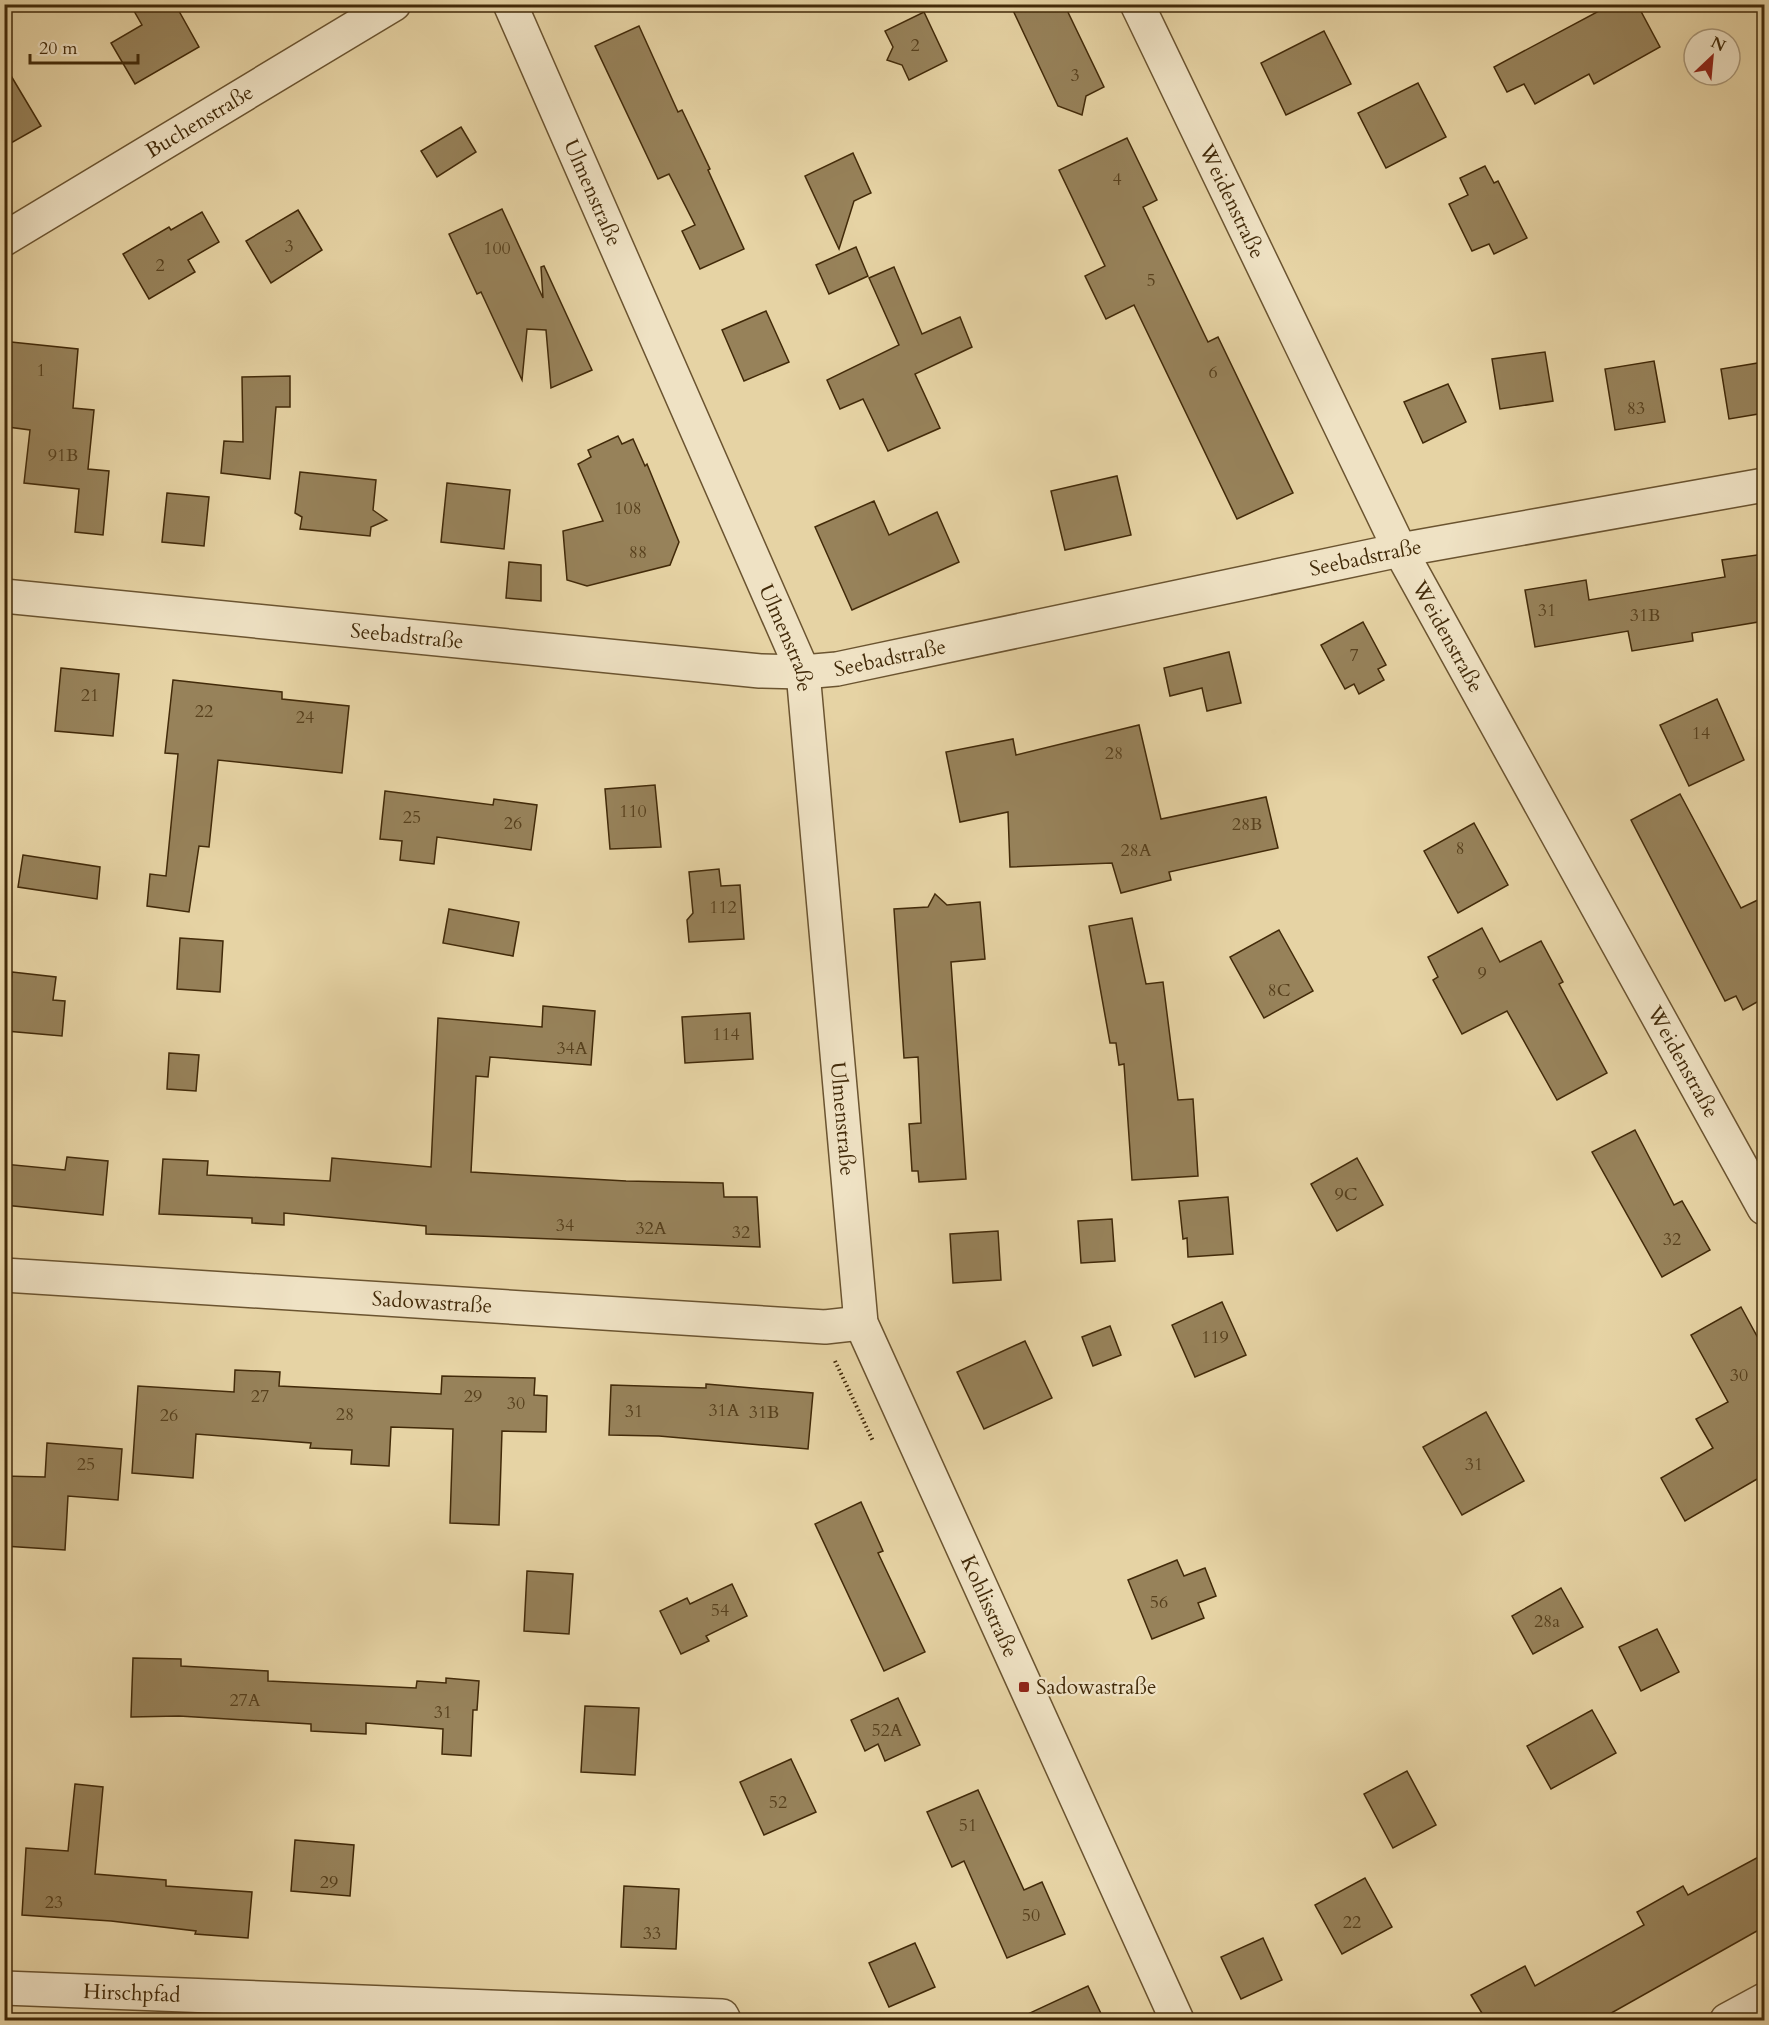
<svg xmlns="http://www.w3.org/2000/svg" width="1769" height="2025" font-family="Cardo,serif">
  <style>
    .building { fill: #97825a; stroke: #422a09; stroke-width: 1.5 }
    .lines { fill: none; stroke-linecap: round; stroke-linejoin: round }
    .minor-casing { stroke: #6b5430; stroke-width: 36 }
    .path { stroke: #422a09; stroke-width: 4; stroke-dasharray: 1.5 3; stroke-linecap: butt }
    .minor { stroke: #efe2c4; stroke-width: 33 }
    .poi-dot { fill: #8f2418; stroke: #efe2c4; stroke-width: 2 }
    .labels { text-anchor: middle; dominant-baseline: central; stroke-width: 4.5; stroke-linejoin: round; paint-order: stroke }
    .number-label { font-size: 18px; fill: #57401d }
    .street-label { font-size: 21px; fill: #422a09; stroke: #efe2c4 }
    .poi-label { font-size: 21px; fill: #422a09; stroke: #efe2c4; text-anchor: start }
  </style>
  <rect width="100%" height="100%" fill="#e6d3a4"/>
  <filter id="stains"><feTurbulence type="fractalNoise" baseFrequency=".00333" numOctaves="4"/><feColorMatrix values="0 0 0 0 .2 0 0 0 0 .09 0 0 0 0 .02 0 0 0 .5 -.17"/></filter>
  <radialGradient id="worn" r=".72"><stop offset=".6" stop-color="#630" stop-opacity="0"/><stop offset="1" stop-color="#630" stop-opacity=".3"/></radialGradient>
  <g class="building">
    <polygon points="130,4 175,4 199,47 135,84 111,43 142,25"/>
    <polygon points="1010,4 1064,4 1104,87 1086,96 1082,115 1058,106"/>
    <polygon points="1612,4 1637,4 1660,47 1594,84 1589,74 1535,104 1524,84 1507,92 1494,67"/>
    <polygon points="924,12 947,61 909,80 902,65 887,60 893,47 885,31"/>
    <polygon points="639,26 678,112 682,110 710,169 708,170 744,249 700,269 682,231 695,225 669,174 658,179 595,46"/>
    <polygon points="1324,31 1351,84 1286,115 1261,63"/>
    <polygon points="4,64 41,126 4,147"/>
    <polygon points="1418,83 1446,137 1386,168 1358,113"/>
    <polygon points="461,127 476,152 437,177 421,151"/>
    <polygon points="1127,138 1157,200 1143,207 1208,342 1218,337 1293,493 1237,519 1134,305 1106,319 1085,276 1105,266 1059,170"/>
    <polygon points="853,153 871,193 854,201 839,249 805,176"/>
    <polygon points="1485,166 1494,183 1498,181 1527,238 1494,254 1489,244 1472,251 1449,204 1468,195 1460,178"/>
    <polygon points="502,209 543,298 541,267 544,266 592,370 551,388 546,330 527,329 522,380 481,292 477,294 449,234"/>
    <polygon points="298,210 322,250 271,283 246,241"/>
    <polygon points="202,212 219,242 188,260 195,272 149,299 123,254 169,227 171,230"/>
    <polygon points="856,247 868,276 829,294 816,265"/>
    <polygon points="894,267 922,334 960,317 972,347 915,374 940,428 888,451 863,399 840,409 827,380 899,345 869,278"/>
    <polygon points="766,311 789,362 744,381 722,330"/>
    <polygon points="11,342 78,349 73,408 94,410 88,469 109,471 103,535 75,532 79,489 24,483 30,430 8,427 10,401 6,401"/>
    <polygon points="1545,352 1553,401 1500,409 1492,359"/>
    <polygon points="1654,361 1665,422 1615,430 1605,369"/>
    <polygon points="1764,362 1764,413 1729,419 1721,369"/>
    <polygon points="290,376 290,407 276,407 270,479 221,473 224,441 243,442 242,377"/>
    <polygon points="1448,384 1466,422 1423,443 1404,402"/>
    <polygon points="618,436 622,444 633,439 645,466 647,464 679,542 670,565 587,586 567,580 563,531 603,521 578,464 591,457 588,450"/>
    <polygon points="300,472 376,480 373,510 387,520 371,527 370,536 300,529 302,517 295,513"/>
    <polygon points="1117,476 1131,535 1065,550 1051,491"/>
    <polygon points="447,483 510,490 504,549 441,542"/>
    <polygon points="167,493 209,497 204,546 162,542"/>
    <polygon points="874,501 889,535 937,512 959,562 852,610 815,527"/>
    <polygon points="1764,554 1764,621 1692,633 1693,641 1632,651 1628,631 1535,647 1525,590 1586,580 1589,600 1725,577 1722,560"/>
    <polygon points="509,562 541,565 541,601 506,598"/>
    <polygon points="1363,622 1386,665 1378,669 1384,680 1359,694 1354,684 1345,689 1321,645"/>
    <polygon points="1229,652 1241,703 1207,711 1202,688 1170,696 1164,668"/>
    <polygon points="61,668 119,674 113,736 55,731"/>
    <polygon points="173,680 282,692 282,699 349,706 342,773 218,760 209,847 199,846 189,912 147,906 150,874 166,876 178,754 165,753"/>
    <polygon points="1717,699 1744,760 1689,786 1660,725"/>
    <polygon points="1139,725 1161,819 1266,797 1278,848 1169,872 1171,880 1121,893 1112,863 1010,867 1008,812 960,822 946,752 1013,739 1016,755"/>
    <polygon points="655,785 661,847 610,849 605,789"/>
    <polygon points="385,791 493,805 494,799 537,805 531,850 437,837 434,864 400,860 402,841 380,839"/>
    <polygon points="1680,794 1741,908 1764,897 1764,998 1743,1010 1736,996 1725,1001 1631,820"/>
    <polygon points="1474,823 1508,885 1458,913 1424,851"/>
    <polygon points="23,855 100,867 97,899 18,887"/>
    <polygon points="719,869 721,886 740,885 744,939 689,942 687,920 693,913 689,872"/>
    <polygon points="935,894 947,905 980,902 985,959 951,962 966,1179 919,1182 918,1171 912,1171 909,1124 921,1123 918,1057 904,1058 894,909 928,907"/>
    <polygon points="449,909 519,922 513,956 443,943"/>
    <polygon points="1132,918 1146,984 1163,982 1178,1100 1193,1099 1198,1176 1132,1180 1124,1064 1119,1065 1116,1043 1110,1043 1089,926"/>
    <polygon points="1482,928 1500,962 1541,941 1563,982 1559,984 1607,1073 1557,1100 1507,1011 1462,1034 1433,980 1438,977 1428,957"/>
    <polygon points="1279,930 1313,991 1264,1018 1230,957"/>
    <polygon points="180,938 223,941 220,992 177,989"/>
    <polygon points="12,972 56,977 53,1000 65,1001 62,1036 6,1031"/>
    <polygon points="543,1006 595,1011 591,1065 490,1057 488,1077 476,1076 471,1172 626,1181 723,1183 724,1197 757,1197 760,1247 426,1234 426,1226 284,1213 284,1225 252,1223 252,1218 159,1214 163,1159 208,1161 207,1175 330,1181 332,1158 431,1167 438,1018 542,1027"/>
    <polygon points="750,1013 753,1059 685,1063 682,1017"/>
    <polygon points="169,1053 199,1055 196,1091 167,1089"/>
    <polygon points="1635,1130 1674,1205 1682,1201 1710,1250 1662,1277 1592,1152"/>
    <polygon points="67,1157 108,1161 103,1215 4,1205 4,1164 65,1170"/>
    <polygon points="1357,1158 1383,1205 1337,1231 1311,1184"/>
    <polygon points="1228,1197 1233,1254 1188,1257 1187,1238 1183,1239 1179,1201"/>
    <polygon points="1112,1219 1115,1261 1081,1263 1078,1221"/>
    <polygon points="998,1231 1001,1280 953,1283 950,1234"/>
    <polygon points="1222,1302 1246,1355 1195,1377 1172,1325"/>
    <polygon points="1741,1307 1764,1349 1764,1475 1685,1521 1661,1478 1713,1448 1696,1419 1728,1402 1691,1335"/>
    <polygon points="1110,1326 1121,1355 1093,1366 1082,1337"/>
    <polygon points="1025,1341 1052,1398 984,1429 957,1372"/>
    <polygon points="235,1370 280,1372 279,1386 441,1394 442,1376 535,1378 534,1395 547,1396 546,1432 502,1431 499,1525 450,1523 453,1429 391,1427 389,1466 351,1464 352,1450 310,1448 311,1443 196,1434 193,1478 132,1473 138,1386 234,1392"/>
    <polygon points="706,1384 813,1393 808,1449 659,1436 609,1435 611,1385 706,1388"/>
    <polygon points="1486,1412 1524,1481 1462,1515 1423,1447"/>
    <polygon points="47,1443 122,1449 118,1500 68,1496 65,1550 4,1546 4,1476 45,1477"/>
    <polygon points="861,1502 883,1551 878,1553 925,1652 884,1671 815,1524"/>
    <polygon points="1177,1560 1184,1576 1205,1568 1216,1596 1198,1603 1204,1618 1152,1639 1128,1580"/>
    <polygon points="527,1571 573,1574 569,1634 524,1631"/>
    <polygon points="732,1584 747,1616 706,1636 709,1641 681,1654 660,1611 687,1598 690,1604"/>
    <polygon points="1561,1588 1583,1627 1533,1654 1512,1616"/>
    <polygon points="1657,1629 1679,1672 1641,1691 1619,1647"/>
    <polygon points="133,1658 181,1659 181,1666 268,1671 268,1681 416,1688 417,1681 446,1683 446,1678 479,1681 477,1710 473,1710 471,1756 442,1754 443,1729 366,1723 366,1734 311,1731 311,1724 179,1716 131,1717"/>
    <polygon points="898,1698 920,1745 885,1761 878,1744 865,1751 851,1720"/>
    <polygon points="585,1706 639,1708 635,1775 581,1772"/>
    <polygon points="1592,1710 1616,1753 1551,1789 1527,1746"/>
    <polygon points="791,1759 816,1812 764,1835 740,1782"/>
    <polygon points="1407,1771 1436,1825 1393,1848 1364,1794"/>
    <polygon points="75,1784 103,1787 95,1874 166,1880 166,1886 252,1892 248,1938 195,1934 196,1931 111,1921 22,1915 26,1848 68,1851"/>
    <polygon points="978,1790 1024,1890 1042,1882 1065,1934 1007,1958 964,1861 952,1867 927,1812"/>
    <polygon points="295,1840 354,1845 350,1896 291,1891"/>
    <polygon points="1764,1854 1764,1927 1599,2020 1486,2020 1471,1995 1525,1966 1535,1986 1644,1925 1637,1912 1683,1886 1688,1895"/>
    <polygon points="1365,1878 1392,1927 1342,1954 1315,1905"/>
    <polygon points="624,1886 679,1889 676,1949 621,1947"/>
    <polygon points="1263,1938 1282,1980 1241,1999 1221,1957"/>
    <polygon points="915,1943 935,1987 889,2007 869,1963"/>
    <polygon points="1088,1986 1104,2020 1015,2020"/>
  </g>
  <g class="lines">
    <g class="minor-casing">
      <g id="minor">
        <path id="s1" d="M510,4L803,672L861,1323L1177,2020"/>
        <path id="s2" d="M1137,4L1400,550L1764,1208"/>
        <path id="s3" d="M4,239L394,4"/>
        <path id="s4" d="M4,596L760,671L803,672L837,669L1400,550L1764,485"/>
        <path id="s5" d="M4,1275L825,1327L861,1323"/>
        <path id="s6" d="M4,1988L722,2016L724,2020"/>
        <polyline points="1727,2020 1764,2000"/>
      </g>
    </g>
    <polyline class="path" points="835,1361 873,1441"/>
    <use href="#minor" class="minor"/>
  </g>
  <rect class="poi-dot" x="1018" y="1681" width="12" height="12" rx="3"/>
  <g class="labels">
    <g class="number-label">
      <text x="915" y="45">2</text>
      <text x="1075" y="75">3</text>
      <text x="1117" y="179">4</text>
      <text x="289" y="246">3</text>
      <text x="497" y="248">100</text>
      <text x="160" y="265">2</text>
      <text x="1151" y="280">5</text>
      <text x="41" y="370">1</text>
      <text x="1213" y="372">6</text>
      <text x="1636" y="408">83</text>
      <text x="63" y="455">91B</text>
      <text x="628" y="508">108</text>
      <text x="638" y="552">88</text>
      <text x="1547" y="610">31</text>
      <text x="1645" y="615">31B</text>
      <text x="1354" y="655">7</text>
      <text x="90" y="695">21</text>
      <text x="204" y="711">22</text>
      <text x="305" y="717">24</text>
      <text x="1701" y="733">14</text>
      <text x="1114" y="753">28</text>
      <text x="633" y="811">110</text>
      <text x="412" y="817">25</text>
      <text x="513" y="823">26</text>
      <text x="1247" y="824">28B</text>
      <text x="1460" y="848">8</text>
      <text x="1136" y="850">28A</text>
      <text x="723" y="907">112</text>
      <text x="1482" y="973">9</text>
      <text x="1279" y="990">8C</text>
      <text x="726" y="1034">114</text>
      <text x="572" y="1048">34A</text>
      <text x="1346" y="1194">9C</text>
      <text x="565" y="1225">34</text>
      <text x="651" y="1228">32A</text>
      <text x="741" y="1232">32</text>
      <text x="1672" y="1239">32</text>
      <text x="1215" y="1337">119</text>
      <text x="1739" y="1375">30</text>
      <text x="260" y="1396">27</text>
      <text x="473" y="1396">29</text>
      <text x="516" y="1403">30</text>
      <text x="724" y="1410">31A</text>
      <text x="634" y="1411">31</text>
      <text x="764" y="1412">31B</text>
      <text x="345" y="1414">28</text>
      <text x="169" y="1415">26</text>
      <text x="86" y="1464">25</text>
      <text x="1474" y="1464">31</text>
      <text x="1159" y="1602">56</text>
      <text x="720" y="1610">54</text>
      <text x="1547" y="1621">28a</text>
      <text x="245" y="1700">27A</text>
      <text x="443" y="1712">31</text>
      <text x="887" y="1730">52A</text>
      <text x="778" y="1802">52</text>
      <text x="968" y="1825">51</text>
      <text x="329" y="1882">29</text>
      <text x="54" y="1902">23</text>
      <text x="1031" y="1915">50</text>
      <text x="1352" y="1922">22</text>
      <text x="652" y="1933">33</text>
    </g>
    <g class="street-label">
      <text stroke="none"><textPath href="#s3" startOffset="228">Buchenstraße</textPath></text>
      <text stroke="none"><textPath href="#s1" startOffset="206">Ulmenstraße</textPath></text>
      <text stroke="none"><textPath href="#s2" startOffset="219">Weidenstraße</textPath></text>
      <text stroke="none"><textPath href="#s4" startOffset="1377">Seebadstraße</textPath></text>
      <text stroke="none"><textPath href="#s4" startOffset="405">Seebadstraße</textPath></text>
      <text stroke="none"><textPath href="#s2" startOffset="705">Weidenstraße</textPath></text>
      <text stroke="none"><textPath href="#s1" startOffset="692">Ulmenstraße</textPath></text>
      <text stroke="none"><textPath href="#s4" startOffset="891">Seebadstraße</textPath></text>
      <text stroke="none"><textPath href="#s2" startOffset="1191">Weidenstraße</textPath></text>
      <text stroke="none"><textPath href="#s1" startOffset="1178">Ulmenstraße</textPath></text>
      <text stroke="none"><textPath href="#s5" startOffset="429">Sadowastraße</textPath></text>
      <text stroke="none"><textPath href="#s1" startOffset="1694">Kohlisstraße</textPath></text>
      <text stroke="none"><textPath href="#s6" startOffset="128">Hirschpfad</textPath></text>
    </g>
    <g class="poi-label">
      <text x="1036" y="1687">Sadowastraße</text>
    </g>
  </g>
  <rect width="1769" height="2025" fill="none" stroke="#e6d3a4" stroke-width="24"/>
  <rect x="6" y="6" width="1757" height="2013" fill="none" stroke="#422a09" stroke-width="3"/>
  <rect x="12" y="12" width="1745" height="2001" fill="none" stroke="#422a09" stroke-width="1.5"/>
  <g transform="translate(1712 57) rotate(26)"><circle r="28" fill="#efe2c4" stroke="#aa9879" stroke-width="1.5"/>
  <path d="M0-4.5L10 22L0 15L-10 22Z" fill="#8f2418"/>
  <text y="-9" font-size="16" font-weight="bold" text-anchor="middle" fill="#422a09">N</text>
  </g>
  <path d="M30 54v9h108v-9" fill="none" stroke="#422a09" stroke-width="3"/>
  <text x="39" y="54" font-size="18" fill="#422a09" stroke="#efe2c4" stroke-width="4.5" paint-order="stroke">20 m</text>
  <rect width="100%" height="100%" filter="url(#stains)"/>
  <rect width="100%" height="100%" fill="url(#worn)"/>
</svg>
